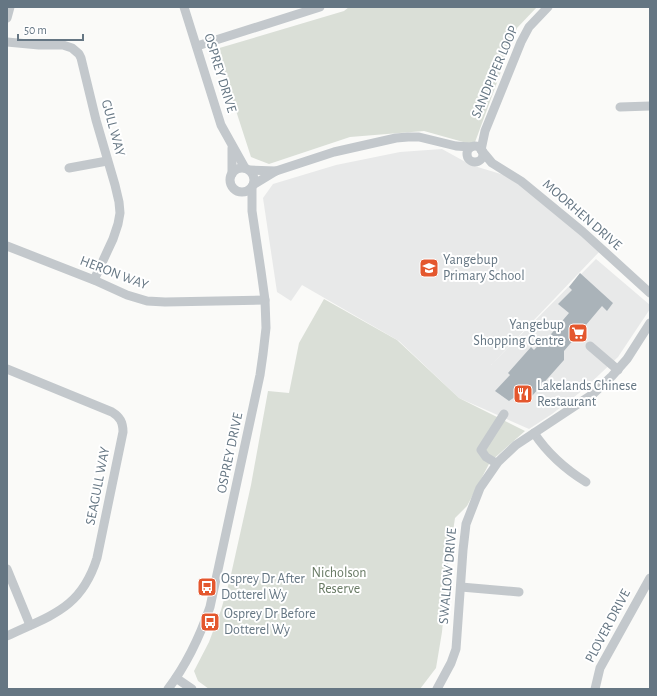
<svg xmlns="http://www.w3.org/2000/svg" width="657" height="696" font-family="'Alegreya Sans',sans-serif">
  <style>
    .built { fill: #e8e9e9 }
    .green { fill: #dadfd7 }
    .building { fill: #aab3b9 }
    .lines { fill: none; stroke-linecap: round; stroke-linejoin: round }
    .minor { stroke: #c3c8cc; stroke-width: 9 }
    .labels { text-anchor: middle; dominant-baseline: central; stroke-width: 4; stroke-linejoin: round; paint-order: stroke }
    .street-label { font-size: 14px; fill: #657683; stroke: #fff }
    .poi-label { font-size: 14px; fill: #657683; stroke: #fff; text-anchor: start }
    .park-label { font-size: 14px; fill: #687a64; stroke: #fff }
  </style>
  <rect width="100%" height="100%" fill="#fafaf8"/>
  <polygon class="built" points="442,149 471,165 504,175 532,193 600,251 491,365 596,259 650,305 650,309 618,357 583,390 552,414 529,429 459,398 399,341 302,285 291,301 277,292 263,198 273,184 336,165 400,152"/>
  <g class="green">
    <polygon points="349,7 537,7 517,28 474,145 424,131 350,137 269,164 251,157 216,49 344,11"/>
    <polygon points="324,299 397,340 459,398 525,431 490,462 467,506 455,518 448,565 442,632 436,668 420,689 209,689 198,681 194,671 209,642 221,610 230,579 251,485 268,391 289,393 299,343"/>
  </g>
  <polygon class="building" points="580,273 613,303 607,311 602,306 564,351 564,360 532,396 525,390 509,401 495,391 510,375 508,373 531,347 534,350 544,339 546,340 569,313 558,304 572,290 569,287"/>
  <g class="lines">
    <g class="minor">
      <polyline points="184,7 221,125 245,168"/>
      <polyline points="7,18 10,7"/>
      <polyline points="7,42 39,45 63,45 72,48 79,54 81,58 96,120 115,185 119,202 120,213 118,224 113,239 94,280"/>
      <polyline points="197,46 320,7"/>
      <polyline points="620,107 650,106"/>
      <circle cx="475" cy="154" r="8"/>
      <polyline points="232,148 232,174"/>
      <polyline points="481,150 485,131 521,42 529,27 548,7"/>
      <polyline points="482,151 492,163 521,181 583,232 650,293"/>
      <polyline points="69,168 107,161"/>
      <circle cx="242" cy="180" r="12"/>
      <polyline points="250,170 276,171"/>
      <polyline points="253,185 276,171 334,152 396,138 408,137 419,137 456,146 471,147"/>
      <polyline points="7,246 94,280 127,295 147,301 165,302 265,300"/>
      <polyline points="590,346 618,370"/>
      <path d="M7,369L112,412C120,417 123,422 123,432L97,558C81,609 51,615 7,636"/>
      <path d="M534,433C548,454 565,469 586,482"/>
      <polyline points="496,463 486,457 481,450 504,414"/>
      <polyline points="7,569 30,625"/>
      <polyline points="461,587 519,592"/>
      <polyline points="176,678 192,689"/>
      <path d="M168,689C187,664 200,636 210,607L260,375L263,354L266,328L265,300L261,271L252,211V187"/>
      <polyline points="437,689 451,663 456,649 463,550 466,524 480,488 498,462 516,445 593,394 612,376 627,359 650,323"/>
      <polyline points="595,689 600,668 650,578"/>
    </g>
  </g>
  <defs>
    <g id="school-square" transform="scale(1)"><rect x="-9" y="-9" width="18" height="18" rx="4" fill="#e4572e" stroke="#fff"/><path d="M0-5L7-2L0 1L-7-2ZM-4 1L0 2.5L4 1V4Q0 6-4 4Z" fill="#fff"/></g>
    <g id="supermarket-square" transform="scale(1)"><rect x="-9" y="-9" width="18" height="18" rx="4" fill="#e4572e" stroke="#fff"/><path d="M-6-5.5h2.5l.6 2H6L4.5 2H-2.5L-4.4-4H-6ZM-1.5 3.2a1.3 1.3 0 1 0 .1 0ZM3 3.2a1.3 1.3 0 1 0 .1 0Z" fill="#fff"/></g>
    <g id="restaurant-square" transform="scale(1)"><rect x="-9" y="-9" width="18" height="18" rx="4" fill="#e4572e" stroke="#fff"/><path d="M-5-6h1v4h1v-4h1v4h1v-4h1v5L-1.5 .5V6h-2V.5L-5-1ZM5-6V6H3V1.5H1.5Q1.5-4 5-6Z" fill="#fff"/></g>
    <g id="bus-square" transform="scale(1)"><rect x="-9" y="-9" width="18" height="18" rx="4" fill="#e4572e" stroke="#fff"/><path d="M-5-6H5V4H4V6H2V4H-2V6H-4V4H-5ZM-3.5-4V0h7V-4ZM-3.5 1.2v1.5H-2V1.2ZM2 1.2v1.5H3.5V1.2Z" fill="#fff"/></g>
  </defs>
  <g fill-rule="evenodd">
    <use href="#school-square" x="429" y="268"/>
    <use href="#supermarket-square" x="578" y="333"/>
    <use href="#restaurant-square" x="523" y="394"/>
    <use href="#bus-square" x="207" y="587"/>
    <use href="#bus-square" x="210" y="622"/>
  </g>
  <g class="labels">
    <g class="street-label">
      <text transform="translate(495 72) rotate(-67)">SANDPIPER LOOP</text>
      <text transform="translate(220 73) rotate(73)">OSPREY DRIVE</text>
      <text transform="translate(113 128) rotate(75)">GULL WAY</text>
      <text transform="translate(582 215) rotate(41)">MOORHEN DRIVE</text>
      <text transform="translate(114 273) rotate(21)">HERON WAY</text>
      <text transform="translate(230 453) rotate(-78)">OSPREY DRIVE</text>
      <text transform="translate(98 486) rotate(-79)">SEAGULL WAY</text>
      <text transform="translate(448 576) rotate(-85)">SWALLOW DRIVE</text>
      <text transform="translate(608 626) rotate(-62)">PLOVER DRIVE</text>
    </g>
    <g class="poi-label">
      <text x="443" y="260">Yangebup<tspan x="443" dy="16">Primary School</tspan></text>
      <text x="564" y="325" text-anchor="end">Yangebup<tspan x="564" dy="16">Shopping Centre</tspan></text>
      <text x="537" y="386">Lakelands Chinese<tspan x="537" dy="16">Restaurant</tspan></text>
      <text x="221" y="579">Osprey Dr After<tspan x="221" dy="16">Dotterel Wy</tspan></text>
      <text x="224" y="614">Osprey Dr Before<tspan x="224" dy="16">Dotterel Wy</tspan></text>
    </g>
    <g class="park-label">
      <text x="339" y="573">Nicholson<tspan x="339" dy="16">Reserve</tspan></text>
    </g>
  </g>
  <rect width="657" height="696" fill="none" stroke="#657683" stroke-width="16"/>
  <path d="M18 34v6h65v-6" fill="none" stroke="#657683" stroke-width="2"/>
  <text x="24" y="34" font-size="12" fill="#657683" stroke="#ffffff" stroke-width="3" paint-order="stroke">50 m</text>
</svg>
